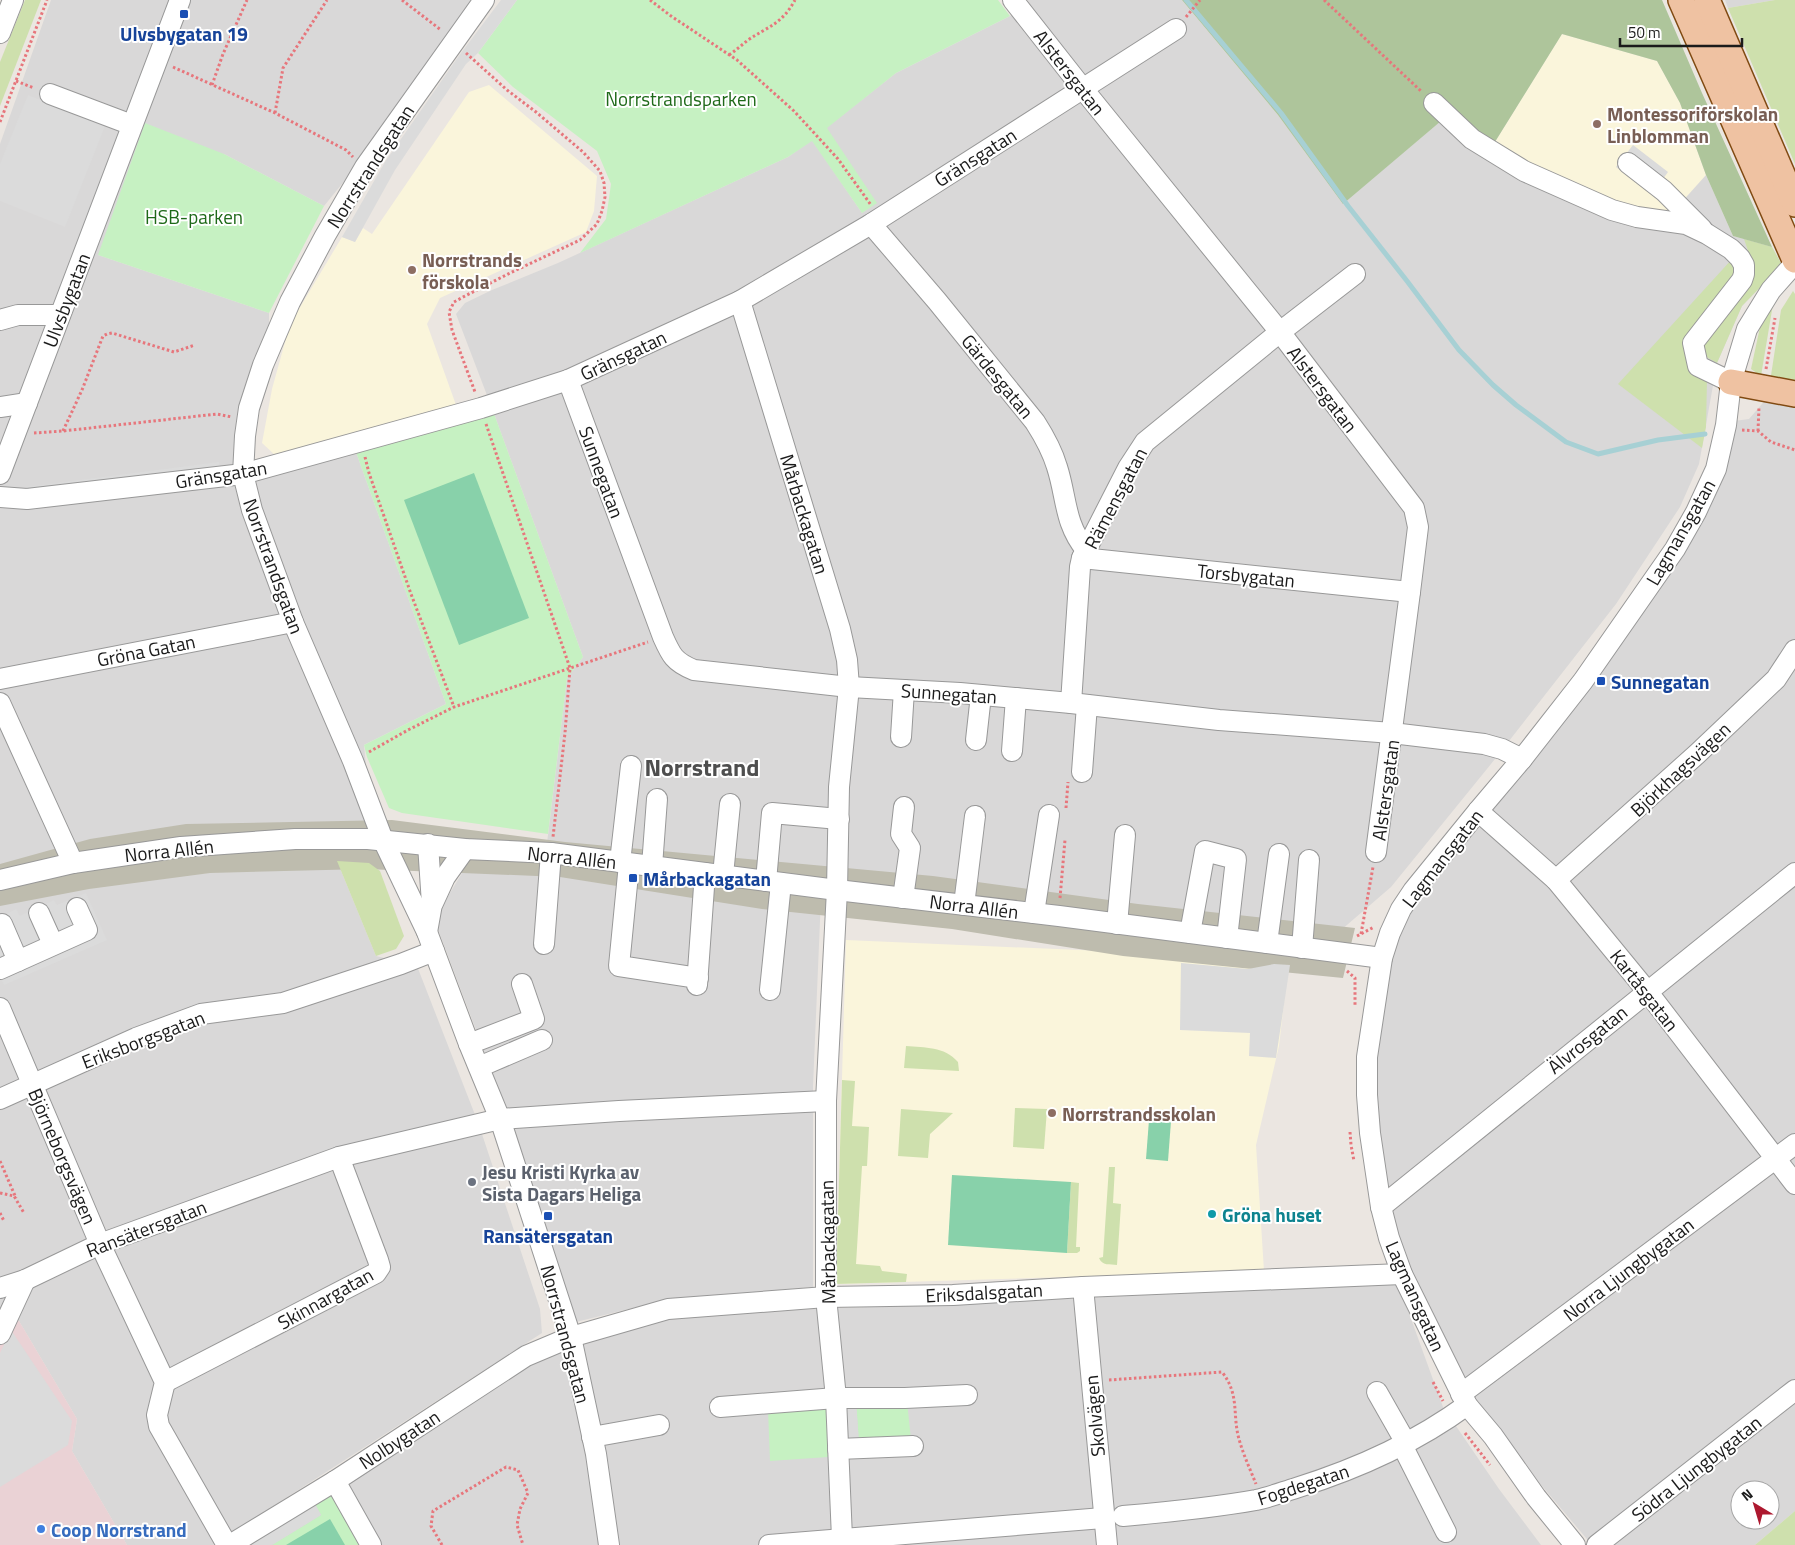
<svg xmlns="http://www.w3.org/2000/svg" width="1795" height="1545" font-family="'Titillium Web',sans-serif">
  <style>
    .residential { fill: #d9d8d8; fill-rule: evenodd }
    .commercial { fill: #ead2d5 }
    .education { fill: #faf5db }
    .construction { fill: #bebcae }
    .grass { fill: #cee0ad }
    .forest { fill: #aec59b }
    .park { fill: #c6f1c2 }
    .pitch { fill: #88d1aa }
    .parking { fill: #dbdbdb }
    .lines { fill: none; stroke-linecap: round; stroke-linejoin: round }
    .stream { stroke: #a7d0d4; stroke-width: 5 }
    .minor-casing { stroke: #989898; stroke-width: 22 }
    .major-casing { stroke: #804a12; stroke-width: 28 }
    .path { stroke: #e7767c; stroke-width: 3; stroke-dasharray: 2.5 2.5; stroke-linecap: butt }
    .minor { stroke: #fff; stroke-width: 20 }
    .major { stroke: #efc2a2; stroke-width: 25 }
    .transit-dot { fill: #1a4fb4; stroke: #fff; stroke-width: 2 }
    .education-dot { fill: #8d6e63; stroke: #fff; stroke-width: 2 }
    .worship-dot { fill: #6b7280; stroke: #fff; stroke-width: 2 }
    .culture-dot { fill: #0f9aa8; stroke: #fff; stroke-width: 2 }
    .shop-dot { fill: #3f7fe0; stroke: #fff; stroke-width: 2 }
    .labels { text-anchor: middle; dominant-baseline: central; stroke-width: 4; stroke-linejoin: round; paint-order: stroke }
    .transit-label { font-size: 19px; font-weight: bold; fill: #164399; stroke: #fff }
    .street-label { font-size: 19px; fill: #1b1b1b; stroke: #fff }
    .park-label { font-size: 19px; fill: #1e6918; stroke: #fff }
    .education-label { font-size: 19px; font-weight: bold; fill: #785e54; stroke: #fff; text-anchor: start }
    .worship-label { font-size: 19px; font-weight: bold; fill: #5b616d; stroke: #fff; text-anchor: start }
    .culture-label { font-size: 19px; font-weight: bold; fill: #0d838f; stroke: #fff; text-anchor: start }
    .shop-label { font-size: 19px; font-weight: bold; fill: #366cbe; stroke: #fff; text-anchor: start }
    .district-label { font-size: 24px; font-weight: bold; fill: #4e4e4e; stroke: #fff }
  </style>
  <rect width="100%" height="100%" fill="#ebe6e1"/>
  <g class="residential">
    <polygon points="51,0 477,0 359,163 324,206 224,154 98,255 269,313 269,328 238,409 235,464 356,452 446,704 364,745 372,830 0,871 0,144"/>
    <polygon points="1027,0 1182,0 1278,115 1343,203 1454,110 1680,103 1706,175 1733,236 1772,247 1782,265 1742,306 1717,363 1699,464 1680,507 1616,604 1491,764 1391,887 1333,937 822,874 813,1086 813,1287 665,1300 576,1322 507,1112 434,919 467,865 544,868 567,678 583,657 493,411 456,314 465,303 492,290 558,263 788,157 812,140 862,213 876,203 826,128 896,73 1010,16 1030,4"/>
    <polygon points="1725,0 1775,0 1728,8"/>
    <path d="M1768,397L1795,402V1511L1755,1545H1592L1475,1407L1406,1268L1385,1197L1372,1091L1384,992L1398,932L1422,890L1624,638L1699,528L1723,471L1734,421L1749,419ZM1740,1490H1770V1520H1740Z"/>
    <polygon points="337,861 376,956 417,966 479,1125 540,1309 542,1333 213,1545 127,1545 72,1451 77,1419 19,1321 0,1321 0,892"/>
    <polygon points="1398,1283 1443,1407 1499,1489 1541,1545 233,1545 537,1360 565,1348 671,1318 813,1309 1000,1302"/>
  </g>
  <polygon class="commercial" points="1,1318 19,1321 77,1419 72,1451 127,1545 0,1545 0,1321"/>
  <g class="education">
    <polygon points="1562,34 1657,61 1680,103 1706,175 1671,214 1616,202 1580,188 1493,145"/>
    <polygon points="489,85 597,176 594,211 586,232 440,298 427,324 456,405 275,455 262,443 272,389 290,324 342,237 355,242 363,228 372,234 469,92"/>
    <polygon points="846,940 1289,959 1279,1046 1256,1145 1264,1271 836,1284"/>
  </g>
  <polygon class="construction" points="392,820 565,842 933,876 1138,904 1355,928 1343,978 1123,956 952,929 762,909 560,877 366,869 210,873 89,889 0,906 0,864 90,839 186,824"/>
  <g class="grass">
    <polygon points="25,0 41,0 0,106 0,62"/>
    <polygon points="1775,0 1795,0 1795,164 1728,8"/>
    <polygon points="1744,239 1772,247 1782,265 1742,306 1717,363 1703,355 1700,342 1755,271"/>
    <polygon points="1733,258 1736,271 1688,342 1707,379 1706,427 1702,448 1618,384"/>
    <polygon points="1793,291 1795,294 1795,386 1770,382 1781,310"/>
    <polygon points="1773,304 1761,376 1751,369 1760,327"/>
    <polygon points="337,861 369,863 380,871 404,936 396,949 376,956"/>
    <path d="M906,1046C925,1048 944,1046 958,1062L959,1071L904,1068Z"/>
    <polygon points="842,1080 855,1081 852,1126 869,1127 867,1166 862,1166 856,1264 880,1266 882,1271 907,1274 906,1282 836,1284"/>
    <polygon points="1015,1108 1047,1109 1044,1149 1013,1147"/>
    <polygon points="901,1109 953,1113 930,1134 928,1158 898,1156"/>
    <path d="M1109,1167H1115L1113,1203L1121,1204L1117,1265C1110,1264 1102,1266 1099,1258L1103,1257Z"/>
    <polygon points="1071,1182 1079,1183 1076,1247 1080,1247 1080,1251 1077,1253 1067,1253"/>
    <polygon points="1795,1511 1795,1545 1755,1545"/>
  </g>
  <polygon class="forest" points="1182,0 1662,0 1702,93 1772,247 1733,236 1706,175 1680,103 1657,61 1562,34 1493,145 1454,110 1343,204 1278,115"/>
  <g class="park">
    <polygon points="517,0 998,0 1010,16 896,73 827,128 877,203 862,213 812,141 788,157 580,253 606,219 611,184 597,151 513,87 478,53"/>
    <polygon points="145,123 224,154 324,206 269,313 98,255"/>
    <polygon points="493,411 583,657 567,678 548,834 402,813 389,808 367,757 364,745 446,704 356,452"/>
    <polygon points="856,1401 907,1401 911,1440 859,1443"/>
    <polygon points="826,1405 828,1457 770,1461 768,1409"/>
    <polygon points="329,1495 335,1499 360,1545 272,1545 321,1515 314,1502"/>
  </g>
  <g class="pitch">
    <polygon points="474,473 529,618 459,645 404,500"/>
    <polygon points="1149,1120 1171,1121 1168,1161 1146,1159"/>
    <polygon points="952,1175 1071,1182 1067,1253 948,1245"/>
    <polygon points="330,1519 345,1545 286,1545"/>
  </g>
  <g class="parking">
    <polygon points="501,0 517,0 478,53 466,64 395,170 355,242 342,237 385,162 458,57"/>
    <polygon points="28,95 105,126 65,227 0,201 0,164"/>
    <polygon points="1633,145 1668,172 1652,194 1616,167"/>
    <polygon points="219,462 221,476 27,499 26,487"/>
    <polygon points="86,893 107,940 4,985 0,976 0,917 16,909 20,916 54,900 57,905"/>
    <polygon points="1181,963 1248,969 1274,964 1290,965 1276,1058 1249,1056 1250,1033 1180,1030"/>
    <polygon points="11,1330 72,1421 68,1445 0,1487 0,1353"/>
    <polygon points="856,1401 859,1443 846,1444 843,1402"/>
    <polygon points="314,1502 321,1515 272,1545 249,1545"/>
  </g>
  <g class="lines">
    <polyline class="stream" points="1186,0 1281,113 1348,206 1407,281 1459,350 1493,385 1516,405 1566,442 1598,454 1658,440 1705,434"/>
    <g class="minor-casing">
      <g id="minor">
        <polyline points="484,0 365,167 325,236 290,302 263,365 249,408 245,436 243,474 252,510 293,622 353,761 383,840 427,932 469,1044 500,1119 571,1337 596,1454 609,1545"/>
        <polyline points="1013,0 1083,89 1280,332 1414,508 1418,527 1410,592 1376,852"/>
        <polyline points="0,33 13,0"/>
        <polyline points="50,94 132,125"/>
        <polyline points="1434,103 1472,139 1524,171 1612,210 1637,217 1686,224 1707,234 1731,249 1740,258 1744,265 1744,274 1742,280 1693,343 1698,366 1731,382"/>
        <polyline points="1628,163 1664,191 1702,229"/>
        <path d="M871,224L937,301L1035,422C1044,436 1052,450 1057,467C1067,498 1064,523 1086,550"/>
        <polyline points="740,301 840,629 847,660 849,687 839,787 837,890 826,1101 826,1297 836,1398 842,1538"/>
        <polyline points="0,320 18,315 60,315"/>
        <path d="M568,380L663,637C671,655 674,662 694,670L849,687L960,693L1071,703L1219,720L1392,733L1484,744L1502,749L1522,759"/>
        <polyline points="0,407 27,403"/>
        <polyline points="0,474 180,0"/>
        <polyline points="0,497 27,499 243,474 481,408 568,380 740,301 871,224 1176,29"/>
        <polyline points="1082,558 1410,592"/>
        <polyline points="0,679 293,622"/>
        <polyline points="0,703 73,863"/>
        <polyline points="1071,703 1080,567 1082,558 1128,468 1145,442 1280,332 1355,274"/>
        <polyline points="901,737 904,690"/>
        <polyline points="976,740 981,695"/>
        <polyline points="1012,751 1016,698"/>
        <polyline points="1082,772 1087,705"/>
        <polyline points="1478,811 1556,880 1647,991 1795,1184"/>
        <polyline points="620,862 631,766"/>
        <polyline points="629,864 619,966 698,978"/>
        <polyline points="652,866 657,799"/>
        <polyline points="723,875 730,804"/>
        <polyline points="0,880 73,863 181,847 295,839 368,839 465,849 551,853 837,890 1059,916 1382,958"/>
        <polyline points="1556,880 1697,754 1776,679 1795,650"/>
        <polyline points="766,881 772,813 839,819"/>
        <polyline points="903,898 910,848 901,834 904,807"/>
        <polyline points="433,903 445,877 465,849"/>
        <polyline points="964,905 975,816"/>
        <polyline points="39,913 53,944"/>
        <polyline points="1034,913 1049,815"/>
        <polyline points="2,924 18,961"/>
        <polyline points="1117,924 1125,835"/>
        <polyline points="427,932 432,904 428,844"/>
        <polyline points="1190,933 1205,851 1236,859 1227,938"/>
        <polyline points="1267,943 1279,854"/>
        <polyline points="544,944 551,853"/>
        <polyline points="1302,948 1309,860"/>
        <polyline points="0,969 87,930 77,908"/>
        <polyline points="697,985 705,873"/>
        <polyline points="770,990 781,883"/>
        <polyline points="0,1008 100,1244 165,1382 157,1415 159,1426 227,1545"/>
        <polyline points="469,1044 534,1019 522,984"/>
        <polyline points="479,1067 542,1040"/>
        <polyline points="0,1099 136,1038 201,1014 283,1003 401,964 434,951"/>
        <polyline points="1381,1207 1795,873"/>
        <polyline points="1083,1287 1107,1545"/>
        <polyline points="0,1288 25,1280 100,1244 339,1157 500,1119 619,1111 826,1101"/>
        <polyline points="0,1334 25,1280"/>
        <polyline points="165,1382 376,1273 380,1267 378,1260 339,1157"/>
        <polyline points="1377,1392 1406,1443"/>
        <polyline points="1461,1394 1795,1144"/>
        <polyline points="720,1407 836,1398 905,1398 967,1395"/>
        <polyline points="592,1437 659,1425"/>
        <polyline points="1402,1445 1446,1532"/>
        <polyline points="838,1449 913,1446"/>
        <polyline points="335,1481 371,1545"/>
        <path d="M1123,1516C1168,1512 1212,1508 1256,1500C1270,1497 1283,1492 1296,1488C1357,1469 1415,1443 1467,1405"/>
        <polyline points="230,1545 335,1481 526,1356 571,1337 668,1309 826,1297 953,1295 1083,1287 1402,1274"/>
        <polyline points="769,1545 1103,1518"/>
        <polyline points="1575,1545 1536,1497 1493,1436 1467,1405 1402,1274 1389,1238 1381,1207 1370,1133 1367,1095 1367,1057 1382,958 1390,933 1401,909 1413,891 1478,811 1522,759 1583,681 1675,549 1696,512 1716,469 1726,425 1731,382 1747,329 1771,290 1795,263"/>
        <polyline points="1597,1545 1795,1390"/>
      </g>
    </g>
    <g class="major-casing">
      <g id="major">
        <polyline points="1681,0 1795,260"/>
        <polyline points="1707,0 1795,204"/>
        <polyline points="1731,382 1795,394"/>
      </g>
    </g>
    <g class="path">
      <polyline points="402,0 441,30"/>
      <polyline points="650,0 671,16 737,60 794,111 838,159 871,205"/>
      <polyline points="1324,0 1422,92"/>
      <polyline points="1186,17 1200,0"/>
      <polyline points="466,53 507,90 536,112 583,152 600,171 604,183 605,197 602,211 597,224 580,240 510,273 465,296 454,302 449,312 452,330 475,392"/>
      <path d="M729,55C736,50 742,45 748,40C769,26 782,24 795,0"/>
      <polyline points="173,67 275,113 346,150 353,157"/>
      <polyline points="16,81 34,88"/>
      <polyline points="212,85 223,54 247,0"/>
      <polyline points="275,113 283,68 327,0"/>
      <polyline points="0,122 47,0"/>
      <polyline points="1766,369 1775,318"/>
      <polyline points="486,424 570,668 565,733 553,837"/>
      <polyline points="1742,430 1758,431 1771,442 1795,450"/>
      <polyline points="63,431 82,390 103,336 107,334 112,333 174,352 195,345"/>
      <polyline points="1758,431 1759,407"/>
      <polyline points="34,433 63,431 217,414 232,417"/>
      <polyline points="365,457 369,473 411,594 454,707"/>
      <polyline points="369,752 408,730 454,707 648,642"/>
      <polyline points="1066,808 1068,782"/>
      <polyline points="1060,898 1065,840"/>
      <polyline points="1361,934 1373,867"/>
      <polyline points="1357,936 1374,927"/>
      <polyline points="1347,971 1355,978 1355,1006"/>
      <polyline points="1350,1132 1351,1145 1354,1161"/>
      <polyline points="0,1161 16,1198"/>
      <polyline points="0,1193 14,1196 24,1213"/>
      <polyline points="0,1213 4,1221"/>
      <path d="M1109,1380L1222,1372C1240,1395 1232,1414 1239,1439C1243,1454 1250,1469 1256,1484"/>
      <polyline points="1433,1382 1443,1401"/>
      <polyline points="1465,1433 1490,1465"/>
      <polyline points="442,1545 431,1526 433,1511 506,1467 518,1470 528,1493 520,1509 517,1525 523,1545"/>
    </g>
    <use href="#minor" class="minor"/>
    <use href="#major" class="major"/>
  </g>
  <g class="transit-dot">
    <rect x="179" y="9" width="10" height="10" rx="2.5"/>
    <rect x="1596" y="676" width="10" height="10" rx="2.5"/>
    <rect x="628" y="873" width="10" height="10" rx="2.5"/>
    <rect x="543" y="1211" width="10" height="10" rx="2.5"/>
  </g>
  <g class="education-dot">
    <circle cx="1597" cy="124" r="5"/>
    <circle cx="412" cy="270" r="5"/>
    <circle cx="1052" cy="1113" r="5"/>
  </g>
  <circle class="worship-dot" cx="472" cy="1182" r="5"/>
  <circle class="culture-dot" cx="1212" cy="1214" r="5"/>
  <circle class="shop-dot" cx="41" cy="1529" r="5"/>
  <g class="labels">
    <g class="transit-label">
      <text x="184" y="33">Ulvsbygatan 19</text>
      <text x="1611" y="681" text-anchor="start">Sunnegatan</text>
      <text x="643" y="878" text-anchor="start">Mårbackagatan</text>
      <text x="548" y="1235">Ransätersgatan</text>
    </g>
    <g class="street-label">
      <text transform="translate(1070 72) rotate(52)">Alstersgatan</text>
      <text transform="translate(975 157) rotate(-32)">Gränsgatan</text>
      <text transform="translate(370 166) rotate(-57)">Norrstrandsgatan</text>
      <text transform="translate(66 300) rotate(-69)">Ulvsbygatan</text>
      <text transform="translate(623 355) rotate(-25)">Gränsgatan</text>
      <text transform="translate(998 376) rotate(51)">Gärdesgatan</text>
      <text transform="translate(1323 389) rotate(53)">Alstersgatan</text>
      <text transform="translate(602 472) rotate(70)">Sunnegatan</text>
      <text transform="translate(221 474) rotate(-9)">Gränsgatan</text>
      <text transform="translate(1115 498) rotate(-62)">Rämensgatan</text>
      <text transform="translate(805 514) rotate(73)">Mårbackagatan</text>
      <text transform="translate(1680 532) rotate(-60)">Lagmansgatan</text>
      <text transform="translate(274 566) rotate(70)">Norrstrandsgatan</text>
      <text transform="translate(1246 575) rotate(6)">Torsbygatan</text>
      <text transform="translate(146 650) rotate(-11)">Gröna Gatan</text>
      <text transform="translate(949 693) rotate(4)">Sunnegatan</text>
      <text transform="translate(1680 769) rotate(-43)">Björkhagsvägen</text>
      <text transform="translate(1385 790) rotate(-82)">Alstersgatan</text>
      <text transform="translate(169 850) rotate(-6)">Norra Allén</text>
      <text transform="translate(572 857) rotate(6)">Norra Allén</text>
      <text transform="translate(1442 858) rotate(-52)">Lagmansgatan</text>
      <text transform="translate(974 906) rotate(7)">Norra Allén</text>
      <text transform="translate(1645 990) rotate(52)">Kartåsgatan</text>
      <text transform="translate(143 1039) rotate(-21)">Eriksborgsgatan</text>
      <text transform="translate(1587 1039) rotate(-39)">Älvrosgatan</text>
      <text transform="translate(63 1156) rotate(67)">Björneborgsvägen</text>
      <text transform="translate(146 1228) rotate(-21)">Ransätersgatan</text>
      <text transform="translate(827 1242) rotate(-91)">Mårbackagatan</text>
      <text transform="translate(1628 1269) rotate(-37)">Norra Ljungbygatan</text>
      <text transform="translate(984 1292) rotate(-3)">Eriksdalsgatan</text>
      <text transform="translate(1416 1296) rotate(66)">Lagmansgatan</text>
      <text transform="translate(325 1298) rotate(-29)">Skinnargatan</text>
      <text transform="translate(566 1334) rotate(75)">Norrstrandsgatan</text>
      <text transform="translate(1094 1416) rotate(-95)">Skolvägen</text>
      <text transform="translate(399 1439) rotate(-33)">Nolbygatan</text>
      <text transform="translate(1696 1468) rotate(-38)">Södra Ljungbygatan</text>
      <text transform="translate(1303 1484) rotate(-18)">Fogdegatan</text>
    </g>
    <g class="park-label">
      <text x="681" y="98">Norrstrandsparken</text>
      <text x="194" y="216">HSB-parken</text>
    </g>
    <g class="education-label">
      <text x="1607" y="113">Montessoriförskolan<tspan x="1607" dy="22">Linblomman</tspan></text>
      <text x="422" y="259">Norrstrands<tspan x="422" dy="22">förskola</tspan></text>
      <text x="1062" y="1113">Norrstrandsskolan</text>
    </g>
    <g class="worship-label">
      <text x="482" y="1171">Jesu Kristi Kyrka av<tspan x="482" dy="22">Sista Dagars Heliga</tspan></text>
    </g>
    <g class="culture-label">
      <text x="1222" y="1214">Gröna huset</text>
    </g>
    <g class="shop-label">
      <text x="51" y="1529">Coop Norrstrand</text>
    </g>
    <g class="district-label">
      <text x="702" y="767">Norrstrand</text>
    </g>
  </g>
  <g transform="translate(1755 1505) rotate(322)"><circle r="24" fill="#ffffff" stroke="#a4a4a4"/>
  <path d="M0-4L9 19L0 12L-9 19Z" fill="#ad182f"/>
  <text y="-8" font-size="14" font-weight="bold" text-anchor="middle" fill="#1b1b1b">N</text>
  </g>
  <path d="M1620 38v8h122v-8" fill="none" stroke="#1b1b1b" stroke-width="2.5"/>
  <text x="1628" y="38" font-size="15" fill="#1b1b1b" stroke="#ffffff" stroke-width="4" paint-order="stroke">50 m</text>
</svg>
